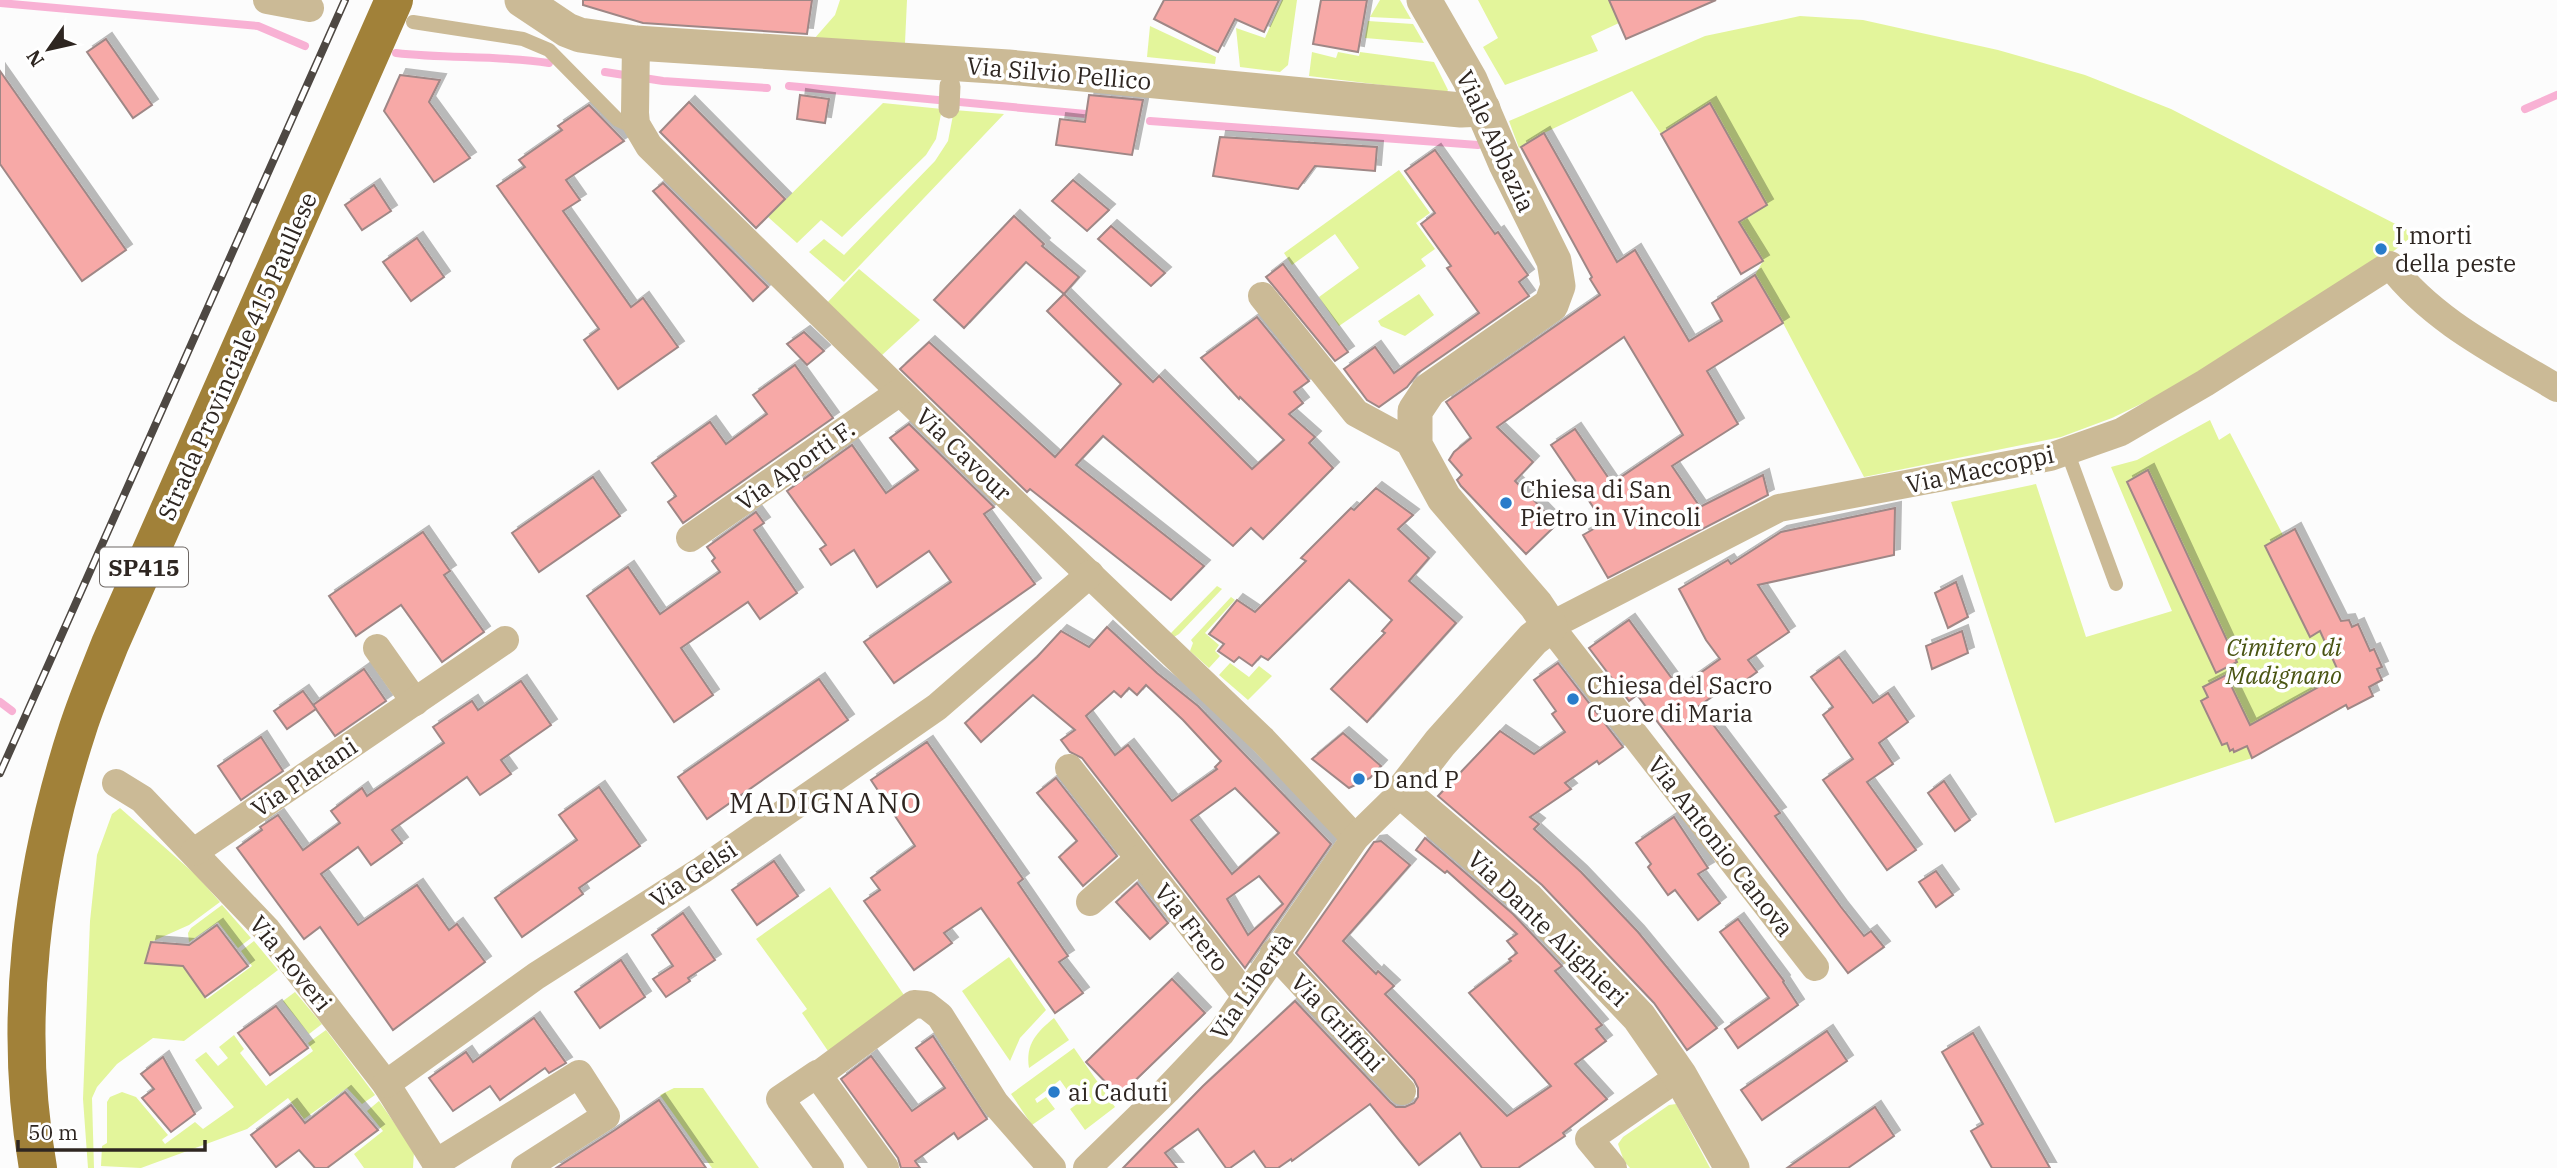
<svg xmlns="http://www.w3.org/2000/svg" width="2557" height="1168" font-family="'IBM Plex Serif',serif">
  <style>
    .green { fill: #e3f59b }
    .lines { fill: none; stroke-linecap: round; stroke-linejoin: round }
    .stream { stroke: #f8b1d4; stroke-width: 8 }
    .building { fill: #f7a9a7; stroke: #9f8786; stroke-width: 2; fill-rule: evenodd; filter: url(#shadow) }
    .service { stroke: #cbba96; stroke-width: 14 }
    .pedestrian { stroke: #cbba96; stroke-width: 21 }
    .minor { stroke: #cbba96; stroke-width: 28 }
    .tertiary { stroke: #cbba96; stroke-width: 35 }
    .primary { stroke: #a18139; stroke-width: 38 }
    .rail-casing { stroke: #4e4843; stroke-width: 8 }
    .rail { stroke: #fff; stroke-width: 5; stroke-dasharray: 16; stroke-linecap: butt }
    .poi-dot { fill: #297cca; stroke: #fff; stroke-width: 2.5 }
    .labels { text-anchor: middle; dominant-baseline: central; stroke-width: 7; stroke-linejoin: round; paint-order: stroke }
    .shield { fill: #fff; stroke: #6d6764; stroke-width: 2 }
    .shield-label { font-size: 23px; font-weight: bold; fill: #2e2621 }
    .street-label { font-size: 24px; fill: #2e2621; stroke: #fff }
    .poi-label { font-size: 24px; fill: #2e2621; stroke: #fff; text-anchor: start }
    .park-label { font-size: 24px; font-style: italic; fill: #495412; stroke: #fff }
    .quarter-label { font-size: 28px; letter-spacing: 2px; fill: #2e2621; stroke: #fff }
  </style>
  <defs>
    <filter id="shadow"><feDropShadow dx="6" dy="-6" stdDeviation="0" flood-color="#0004"/></filter>
  </defs>
  <rect width="100%" height="100%" fill="#fcfcfc"/>
  <g class="green">
    <polygon points="840,0 907,0 905,43 814,39 835,15"/>
    <polygon points="1282,0 1297,0 1288,65 1280,72 1240,67 1236,28 1265,38"/>
    <polygon points="1380,0 1400,0 1411,19 1370,17"/>
    <polygon points="1478,0 1620,0 1619,23 1591,36 1598,51 1505,85 1483,47 1498,38"/>
    <polygon points="1800,16 1863,20 1998,50 2085,75 2171,109 2415,234 2385,258 2172,389 2112,418 2061,437 1864,477 1783,323 1755,275 1763,261 1739,222 1767,205 1710,104 1661,134 1632,91 1544,133 1519,148 1509,121 1705,36"/>
    <polygon points="1368,21 1413,24 1424,43 1365,38"/>
    <polygon points="1150,26 1216,57 1215,64 1147,57"/>
    <polygon points="1312,52 1336,58 1338,52 1359,56 1360,52 1434,62 1448,90 1446,93 1309,76"/>
    <polygon points="883,103 942,109 936,139 926,155 842,237 821,220 797,243 768,217"/>
    <polygon points="954,110 1004,114 844,282 809,252 824,239 844,255 935,161 948,141"/>
    <polygon points="1399,170 1430,213 1416,223 1435,249 1421,259 1426,266 1339,326 1319,297 1359,268 1335,234 1292,265 1284,253"/>
    <polygon points="859,269 920,320 881,356 826,304"/>
    <polygon points="1419,294 1434,315 1405,336 1381,326 1378,321"/>
    <polygon points="2210,420 2219,440 2230,433 2283,535 2295,529 2340,621 2349,620 2352,627 2358,624 2366,641 2363,643 2367,653 2374,649 2382,667 2377,670 2382,680 2369,687 2373,696 2348,709 2346,706 2252,758 2055,823 1951,502 2036,484 2086,637 2172,611 2111,467 2137,460"/>
    <polygon points="1217,586 1222,589 1179,634 1174,637 1170,634"/>
    <polygon points="1231,597 1235,600 1205,633 1219,645 1215,651 1220,656 1209,668 1190,651 1193,643 1191,640"/>
    <polygon points="1230,663 1249,677 1259,666 1272,676 1248,700 1219,675"/>
    <polygon points="120,808 196,875 220,902 189,925 151,942 145,963 183,966 207,999 252,966 241,951 254,941 278,970 184,1041 153,1038 117,1064 97,1087 92,1098 94,1168 88,1168 83,1099 90,921 97,855 112,814"/>
    <polygon points="830,887 906,998 828,1051 802,1013 807,1009 756,939"/>
    <polygon points="222,905 251,938 238,948 218,922 189,942 188,933 191,928"/>
    <polygon points="1009,957 1046,1010 1020,1038 1010,1061 962,991"/>
    <polygon points="295,992 322,1024 309,1034 283,1001"/>
    <path d="M1054,1018L1069,1040L1029,1068C1025,1044 1037,1032 1054,1018Z"/>
    <polygon points="326,1030 375,1095 362,1104 347,1088 304,1119 288,1098 247,1129 141,1168 101,1166 102,1146 107,1143 107,1102 110,1097 122,1092 136,1097 168,1135 162,1140 165,1144 195,1122 203,1129 234,1107 195,1060 206,1052 218,1066 228,1058 219,1047 234,1035 244,1049 240,1053 266,1086 313,1051 308,1043"/>
    <polygon points="1074,1048 1115,1107 1085,1130 1070,1109 1077,1104 1060,1080 1035,1099 1037,1103 1046,1097 1055,1109 1032,1125 1011,1094"/>
    <polygon points="674,1088 703,1088 759,1168 712,1168 660,1095"/>
    <polygon points="379,1101 414,1151 413,1168 364,1168 354,1154 383,1131 367,1111"/>
    <polygon points="1676,1104 1710,1168 1630,1168 1624,1161 1618,1144 1623,1137 1669,1105"/>
  </g>
  <g class="lines">
    <g class="stream">
      <polyline points="0,3 258,26 305,46"/>
      <path d="M396,53C447,59 498,55 549,63"/>
      <polyline points="605,72 663,81 767,88"/>
      <polyline points="789,86 1086,114"/>
      <polyline points="2525,109 2557,95"/>
      <polyline points="1150,121 1478,145"/>
      <polyline points="0,702 12,711"/>
    </g>
  </g>
  <g class="building">
    <polygon points="583,0 812,0 807,34 643,23 583,5"/>
    <polygon points="1164,0 1279,0 1264,32 1235,19 1218,52 1154,19"/>
    <polygon points="1321,0 1367,0 1358,52 1313,44"/>
    <polygon points="1609,0 1716,0 1626,39"/>
    <polygon points="106,39 152,105 133,118 87,52"/>
    <polygon points="0,71 126,250 82,281 0,164"/>
    <polygon points="400,75 440,80 429,102 470,158 434,182 384,111"/>
    <polygon points="800,95 829,99 825,123 797,119"/>
    <polygon points="1089,95 1143,100 1132,155 1056,145 1060,119 1085,122"/>
    <polygon points="689,102 785,199 756,228 660,132"/>
    <polygon points="1710,103 1767,205 1739,222 1763,261 1741,274 1661,134"/>
    <polygon points="589,105 624,141 566,180 580,200 563,211 631,307 643,298 678,347 618,389 584,340 599,329 497,186 525,167 519,160 562,130 558,126"/>
    <polygon points="1544,133 1617,262 1635,250 1689,341 1722,321 1712,303 1755,275 1783,323 1707,371 1738,424 1672,466 1700,507 1763,475 1768,495 1608,578 1583,535 1604,523 1551,445 1575,429 1612,483 1683,435 1624,337 1497,427 1533,462 1515,481 1557,524 1526,554 1461,486 1457,480 1462,475 1449,460 1454,452 1471,438 1446,402 1600,295 1590,279 1592,277 1521,147"/>
    <polygon points="1220,137 1377,147 1375,171 1315,166 1298,189 1213,176"/>
    <polygon points="1435,150 1495,234 1498,232 1528,275 1519,282 1529,296 1418,373 1407,387 1379,407 1367,400 1344,369 1375,347 1394,373 1479,313 1447,268 1451,266 1421,224 1435,213 1405,171"/>
    <polygon points="1073,180 1109,210 1087,231 1052,201"/>
    <polygon points="663,183 768,287 753,301 653,191"/>
    <polygon points="374,185 391,211 362,230 345,205"/>
    <polygon points="1014,216 1044,244 1042,246 1079,277 1064,294 1026,262 964,328 934,300"/>
    <polygon points="1111,226 1165,273 1151,286 1098,239"/>
    <polygon points="417,238 444,277 411,301 383,262"/>
    <polygon points="1283,264 1348,352 1335,361 1266,277"/>
    <polygon points="1064,294 1153,382 1159,376 1252,469 1284,440 1240,397 1239,399 1201,358 1257,317 1309,381 1294,392 1303,403 1289,414 1315,437 1309,443 1333,468 1263,539 1251,528 1233,546 1103,436 1076,465 1204,566 1171,600 1030,489 1027,492 900,369 929,342 1055,457 1121,384 1047,311"/>
    <polygon points="804,332 824,351 807,365 787,344"/>
    <polygon points="795,365 833,418 683,523 668,502 676,496 652,463 710,422 726,444 767,414 753,395"/>
    <polygon points="909,424 994,507 984,514 1035,584 894,683 864,642 951,582 929,551 877,587 854,550 831,565 820,549 826,545 787,491 852,445 886,493 918,470 890,438"/>
    <polygon points="2148,470 2237,662 2216,673 2127,482"/>
    <polygon points="593,477 620,516 539,572 512,533"/>
    <polygon points="1376,488 1413,515 1398,529 1429,558 1409,581 1456,623 1367,722 1331,689 1385,633 1382,631 1392,620 1349,580 1268,660 1261,656 1252,666 1239,657 1234,662 1218,651 1224,644 1209,634 1237,600 1255,612 1306,561 1301,558 1351,508 1354,510"/>
    <polygon points="1895,508 1894,555 1758,585 1789,632 1748,660 1757,672 1739,685 1736,680 1699,706 1780,813 1775,816 1841,907 1864,936 1871,931 1884,947 1848,973 1637,695 1629,701 1589,648 1629,620 1679,688 1720,659 1706,640 1679,589 1728,560 1731,564 1781,532"/>
    <polygon points="756,512 764,523 754,530 797,593 760,619 748,602 681,648 713,695 674,722 587,596 628,567 660,614 720,572 712,561 715,558 707,547"/>
    <polygon points="2295,529 2341,621 2349,620 2352,627 2358,624 2370,651 2374,649 2382,667 2377,669 2382,680 2369,687 2373,696 2348,709 2346,705 2252,758 2247,746 2234,752 2233,749 2230,751 2227,743 2222,745 2201,701 2208,697 2203,687 2226,675 2250,725 2340,675 2320,631 2310,637 2265,546"/>
    <polygon points="423,532 450,571 444,575 484,632 442,662 401,605 356,636 329,596"/>
    <polygon points="1956,582 1968,617 1948,628 1935,593"/>
    <path d="M1107,627L1157,673L1198,706L1331,844L1245,968L1082,758L1070,752L1061,740L1075,730L1033,695L981,742L965,723L1037,657L1061,631L1089,647ZM1146,685L1183,720L1221,761L1215,767L1217,769L1172,801L1128,745L1115,755L1086,716L1114,691L1121,697L1129,688L1137,695ZM1235,788L1279,833L1232,874L1191,820ZM1259,876L1283,904L1248,935L1227,899Z"/>
    <polygon points="1962,631 1968,653 1932,669 1926,646"/>
    <polygon points="1839,657 1873,703 1888,693 1908,722 1879,743 1893,764 1867,782 1916,850 1887,870 1823,780 1853,759 1823,715 1833,707 1811,677"/>
    <polygon points="1558,663 1623,747 1599,764 1597,761 1565,783 1571,789 1530,817 1539,824 1534,829 1581,872 1638,932 1717,1028 1687,1050 1654,1003 1542,885 1438,796 1500,731 1534,754 1565,732 1552,714 1556,711 1534,680"/>
    <polygon points="364,669 386,701 335,736 313,705"/>
    <polygon points="819,679 848,720 707,819 678,777"/>
    <polygon points="521,681 551,725 501,760 511,774 480,795 467,777 392,830 402,843 371,865 358,847 321,874 358,925 417,885 449,930 457,924 485,962 393,1030 320,927 304,939 237,848 262,830 260,827 278,815 303,850 340,823 331,811 362,788 367,796 444,743 433,727 472,701 478,710"/>
    <polygon points="303,691 316,709 287,729 274,711"/>
    <polygon points="1343,733 1381,766 1370,778 1349,788 1312,759"/>
    <polygon points="261,737 283,771 241,800 218,766"/>
    <polygon points="927,742 1023,879 1018,883 1068,956 1059,962 1083,993 1055,1013 981,908 944,933 952,943 914,970 864,901 880,890 871,878 915,846 871,780"/>
    <polygon points="1056,778 1117,856 1083,886 1059,857 1077,841 1037,793"/>
    <polygon points="1944,781 1970,820 1955,831 1928,793"/>
    <polygon points="599,787 640,846 579,888 583,894 522,937 495,898 577,840 559,815"/>
    <polygon points="1674,817 1708,868 1698,874 1720,903 1698,920 1675,890 1668,895 1648,867 1651,864 1636,843"/>
    <polygon points="1425,838 1513,914 1562,966 1555,971 1602,1025 1596,1029 1606,1041 1575,1064 1607,1099 1563,1133 1565,1136 1518,1168 1482,1168 1460,1133 1419,1165 1370,1104 1292,1161 1291,1159 1278,1168 1266,1168 1254,1151 1230,1168 1226,1168 1198,1129 1165,1153 1177,1168 1123,1168 1203,1086 1295,1001 1390,1102 1396,1107 1405,1107 1414,1103 1418,1097 1418,1088 1414,1080 1296,953 1374,842 1381,841 1410,865 1343,941 1376,974 1378,971 1394,986 1385,994 1507,1116 1551,1086 1469,993 1511,961 1509,959 1517,953 1507,941 1517,934 1447,871 1445,873 1416,850"/>
    <polygon points="774,861 798,896 757,925 732,890"/>
    <polygon points="1936,871 1953,895 1936,907 1919,882"/>
    <polygon points="1137,883 1168,923 1150,939 1116,902"/>
    <polygon points="683,913 715,960 688,978 690,981 666,997 653,979 673,966 652,935"/>
    <polygon points="1738,919 1784,981 1783,982 1798,1005 1738,1048 1725,1029 1769,998 1720,932"/>
    <polygon points="217,925 248,966 205,997 183,966 145,963 151,942 189,945"/>
    <polygon points="621,960 645,997 600,1028 575,992"/>
    <polygon points="1172,979 1205,1013 1119,1096 1086,1062"/>
    <polygon points="276,1006 308,1048 270,1075 238,1033"/>
    <polygon points="534,1018 566,1063 549,1073 545,1068 500,1100 490,1086 453,1111 429,1078 466,1052 473,1062"/>
    <polygon points="1827,1031 1847,1061 1762,1120 1741,1090"/>
    <polygon points="1973,1033 2003,1085 2050,1168 1992,1168 1971,1131 1983,1124 1942,1052"/>
    <polygon points="933,1036 987,1119 958,1139 954,1133 915,1161 920,1168 901,1168 898,1158 841,1079 871,1056 912,1111 945,1088 916,1048"/>
    <polygon points="163,1057 195,1114 171,1132 142,1098 154,1089 141,1074"/>
    <polygon points="345,1092 378,1130 327,1168 315,1168 299,1150 276,1167 251,1135 291,1105 305,1123"/>
    <polygon points="659,1100 706,1168 556,1168 615,1130"/>
    <polygon points="1875,1107 1894,1136 1848,1168 1787,1168"/>
  </g>
  <g class="lines">
    <g class="service">
      <polyline points="413,22 523,39 549,50 618,120 629,125 636,124"/>
      <polyline points="2067,451 2116,584"/>
    </g>
    <polyline class="pedestrian" points="949,108 950,86"/>
    <g class="minor">
      <polyline points="267,0 310,8"/>
      <polyline points="636,43 635,113 636,124 649,146 979,469 1263,740 1355,838"/>
      <polyline points="1262,296 1356,413 1415,445"/>
      <polyline points="690,538 900,392"/>
      <polyline points="377,648 415,702"/>
      <polyline points="1069,768 1246,996"/>
      <polyline points="116,783 142,799 267,930 386,1084 436,1163 437,1168"/>
      <polyline points="194,852 505,640"/>
      <polyline points="1090,902 1139,859"/>
      <polyline points="1274,953 1402,1091"/>
      <path d="M1815,967L1550,626L1779,508L2050,457L2121,432L2205,383L2390,265C2433,321 2497,352 2557,388"/>
      <polyline points="818,1075 914,1004 926,1005 940,1016 995,1103 1052,1168"/>
      <polyline points="386,1084 536,976 702,870 937,707 1090,574"/>
      <polyline points="436,1163 579,1074 606,1116 525,1168"/>
      <polyline points="830,1168 780,1099 817,1074 885,1168"/>
      <polyline points="1087,1168 1167,1090 1221,1033 1355,838 1402,792"/>
      <polyline points="1613,1168 1589,1139 1680,1076"/>
    </g>
    <g class="tertiary">
      <polyline points="522,0 567,30 580,35 636,43 1008,67 1461,110 1483,109"/>
      <polyline points="1424,0 1470,80 1506,164 1554,261 1558,286 1551,305 1429,390 1415,411 1415,445 1444,498 1536,605 1550,626 1533,639 1440,743 1402,792 1527,899 1639,1017 1680,1076 1732,1168"/>
    </g>
    <path class="primary" d="M38,1168C12,1022 32,869 78,728C87,700 99,672 110,644L394,0"/>
    <g class="rail-casing">
      <polyline id="rail" points="0,773 345,0"/>
    </g>
    <use href="#rail" class="rail"/>
  </g>
  <g class="poi-dot">
    <circle cx="2381" cy="249" r="7"/>
    <circle cx="1506" cy="503" r="7"/>
    <circle cx="1573" cy="699" r="7"/>
    <circle cx="1359" cy="779" r="7"/>
    <circle cx="1054" cy="1092" r="7"/>
  </g>
  <g class="labels">
    <rect class="shield" x="100" y="547.5" width="88" height="39" rx="5"/>
    <g class="shield-label">
      <text x="144" y="567">SP415</text>
    </g>
    <g class="street-label">
      <text transform="translate(1059 73) rotate(5)">Via Silvio Pellico</text>
      <text transform="translate(1496 141) rotate(65)">Viale Abbazia</text>
      <text transform="translate(237 356) rotate(-66)">Strada Provinciale 415 Paullese</text>
      <text transform="translate(964 454) rotate(44)">Via Cavour</text>
      <text transform="translate(795 465) rotate(-35)">Via Aporti F.</text>
      <text transform="translate(1980 469) rotate(-12)">Via Maccoppi</text>
      <text transform="translate(304 777) rotate(-34)">Via Platani</text>
      <text transform="translate(1721 846) rotate(52)">Via Antonio Canova</text>
      <text transform="translate(693 874) rotate(-34)">Via Gelsi</text>
      <text transform="translate(1192 927) rotate(52)">Via Frero</text>
      <text transform="translate(1548 928) rotate(44)">Via Dante Alighieri</text>
      <text transform="translate(291 963) rotate(51)">Via Roveri</text>
      <text transform="translate(1251 986) rotate(-55)">Via Libertà</text>
      <text transform="translate(1338 1022) rotate(47)">Via Griffini</text>
    </g>
    <g class="poi-label">
      <text x="2395" y="235">I morti<tspan x="2395" dy="28">della peste</tspan></text>
      <text x="1520" y="489">Chiesa di San<tspan x="1520" dy="28">Pietro in Vincoli</tspan></text>
      <text x="1587" y="685">Chiesa del Sacro<tspan x="1587" dy="28">Cuore di Maria</tspan></text>
      <text x="1373" y="779">D and P</text>
      <text x="1068" y="1092">ai Caduti</text>
    </g>
    <g class="park-label">
      <text x="2284" y="647">Cimitero di<tspan x="2284" dy="28">Madignano</tspan></text>
    </g>
    <g class="quarter-label">
      <text x="826" y="802">MADIGNANO</text>
    </g>
  </g>
  <g transform="translate(49 49) rotate(236)" stroke="#ffffff" stroke-width="5" paint-order="stroke">
  <path d="M0-5L12 26L0 18L-12 26Z" fill="#2e2621"/>
  <text y="-10" font-size="19" font-weight="bold" text-anchor="middle" fill="#2e2621">N</text>
  </g>
  <path d="M18 1140v10h187v-10" fill="none" stroke="#2e2621" stroke-width="3.5"/>
  <text x="28" y="1140" font-size="21" fill="#2e2621" stroke="#ffffff" stroke-width="5" paint-order="stroke">50 m</text>
</svg>
